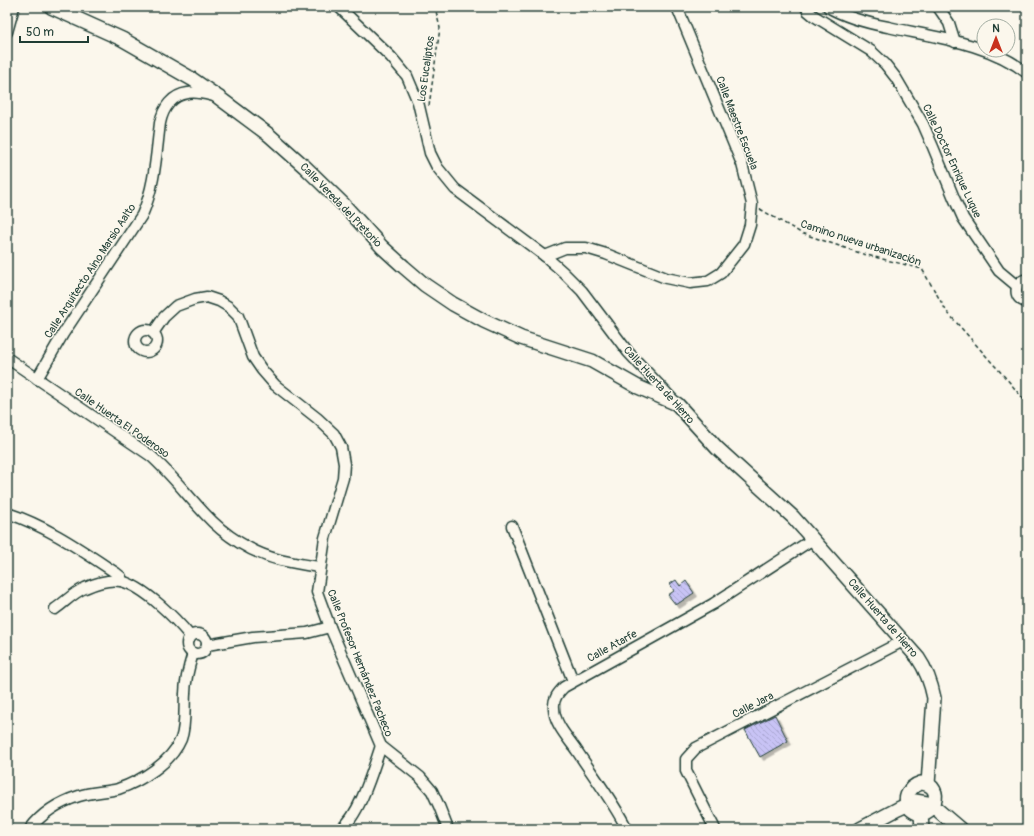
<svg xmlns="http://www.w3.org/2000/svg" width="1034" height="836" font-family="Pangolin,sans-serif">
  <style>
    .building { fill: url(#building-back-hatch); stroke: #1f3d34; filter: url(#shadow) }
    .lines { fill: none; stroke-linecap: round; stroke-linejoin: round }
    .minor-casing { stroke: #1f3d34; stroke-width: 13 }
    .tertiary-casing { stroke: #1f3d34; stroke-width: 16 }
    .path { stroke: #1f3d34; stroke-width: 1.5; stroke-dasharray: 4 3; stroke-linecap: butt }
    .minor { stroke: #fbf7ec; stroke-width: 10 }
    .tertiary { stroke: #fbf7ec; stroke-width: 13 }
    .labels { text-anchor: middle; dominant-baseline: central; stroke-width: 3; stroke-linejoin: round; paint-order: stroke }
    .street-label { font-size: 11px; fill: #1f3d34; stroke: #fbf7ec }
  </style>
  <defs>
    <pattern id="building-back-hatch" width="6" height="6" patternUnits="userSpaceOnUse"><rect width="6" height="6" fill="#c8c3f5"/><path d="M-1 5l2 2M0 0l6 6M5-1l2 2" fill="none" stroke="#aba8d3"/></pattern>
    <filter id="shadow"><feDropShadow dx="3.5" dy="3.5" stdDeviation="0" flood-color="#0004"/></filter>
  </defs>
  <rect width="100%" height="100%" fill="#fbf7ec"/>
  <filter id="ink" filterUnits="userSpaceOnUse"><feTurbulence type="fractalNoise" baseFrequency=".025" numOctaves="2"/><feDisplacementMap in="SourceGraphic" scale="8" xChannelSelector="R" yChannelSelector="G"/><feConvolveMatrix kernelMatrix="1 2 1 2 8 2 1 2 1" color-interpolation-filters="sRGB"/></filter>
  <g filter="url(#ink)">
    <g class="building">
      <polygon points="676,580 680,586 686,581 694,593 676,605 668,595 674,591 670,584"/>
      <polygon points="775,715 788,741 760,757 745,730"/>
    </g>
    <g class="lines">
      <g class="minor-casing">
        <g id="minor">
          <polyline points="339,7 391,57 407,76 418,102 430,153 437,167 455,189 545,256 563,272 582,291 628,352 675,402"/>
          <polyline points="806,7 808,11 814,16 871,51 885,64 896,78 923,124 933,147 954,198 963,218 999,271 1017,286"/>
          <path d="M828,7C847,18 867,23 888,27C934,37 990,43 1027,73"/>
          <polyline points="938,7 949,23 955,42"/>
          <polyline points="7,32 14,7"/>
          <polyline points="545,256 565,248 586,248 606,254 666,278 690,283 708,281 721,273 744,244 750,225 752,204 742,164 677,7"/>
          <path d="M1027,279C1013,282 1013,300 1027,302"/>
          <circle cx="146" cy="341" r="11"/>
          <polyline points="153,333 164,317 176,306 195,299 207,297 219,301 229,307 238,316 253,357 262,370 275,385 317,418 334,434 341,447 344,464 343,478 325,538 317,592 330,627 381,746 420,777 432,791 439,806 448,829"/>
          <path d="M7,358L151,456C171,474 187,495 205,514C225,536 252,553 280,560C293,563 306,565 319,567"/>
          <path d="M37,379L63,334L142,215C155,186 156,155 160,123C163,108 172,95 188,93C196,91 206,94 214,96"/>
          <path d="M7,513C47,526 81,550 116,573L121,577V581"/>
          <polyline points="512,526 573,681"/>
          <path d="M55,609C64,603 74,592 85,588C96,583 109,579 121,581C145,587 175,618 191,637"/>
          <circle cx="197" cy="644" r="10"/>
          <polyline points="207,645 253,637 307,633 330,627"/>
          <path d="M30,829C42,813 60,802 79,796C92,792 106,792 118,789C141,781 171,763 181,739C186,726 184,708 185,694C185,680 189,666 193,653"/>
          <path d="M341,829C360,815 373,769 381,746"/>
          <path d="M627,829C613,801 594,777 577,751C569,739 554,724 554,708C553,699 558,693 564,687L713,604L813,539"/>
          <polyline points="715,829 686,771 686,759 696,748 903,641"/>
        </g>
      </g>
      <g class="tertiary-casing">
        <g id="tertiary">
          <path d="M51,7L122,39L192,79L218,97L269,135L305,167L344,205L382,247L404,267L425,285L453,304L484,321L521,338L592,361L638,387L677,404L717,448L793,517L918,658C927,671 931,683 934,698L928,784"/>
          <path d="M921,783C948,785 932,824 913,811C900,802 908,787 921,783Z"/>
          <polyline points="921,814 922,829"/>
          <polyline points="860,829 898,809 915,801 927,803 933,806 960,829"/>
        </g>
      </g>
      <g class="path">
        <polyline points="429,106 440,28 435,7"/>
        <polyline points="760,209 801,233 863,254 922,269 947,312 1011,384 1027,404"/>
      </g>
      <use href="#minor" class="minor"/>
      <use href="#tertiary" class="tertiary"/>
    </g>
  </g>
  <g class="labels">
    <g class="street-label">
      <text transform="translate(426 69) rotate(-82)">Los Eucaliptos</text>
      <text transform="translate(737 123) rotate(69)">Calle Maestre Escuela</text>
      <text transform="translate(952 161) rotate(65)">Calle Doctor Enrique Luque</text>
      <text transform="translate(341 205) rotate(46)">Calle Vereda del Pretorio</text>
      <text transform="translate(861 243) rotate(18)">Camino nueva urbanización</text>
      <text transform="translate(90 271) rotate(-57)">Calle Arquitecto Aino Marsio Aalto</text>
      <text transform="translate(659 385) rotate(48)">Calle Huerta de Hierro</text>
      <text transform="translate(122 423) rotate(35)">Calle Huerta El Poderoso</text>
      <text transform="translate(883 618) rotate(49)">Calle Huerta de Hierro</text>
      <text transform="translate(612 646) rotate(-29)">Calle Atarfe</text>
      <text transform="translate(360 663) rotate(68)">Calle Profesor Hernández Pacheco</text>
      <text transform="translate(753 705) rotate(-27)">Calle Jara</text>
    </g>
  </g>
  <rect width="1034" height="836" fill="none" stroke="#fbf7ec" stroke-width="24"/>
  <rect x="12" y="12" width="1010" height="812" fill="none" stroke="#1f3d34" stroke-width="1.5" filter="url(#ink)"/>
  <g transform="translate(996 38)"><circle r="19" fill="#fbf7ec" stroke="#a3ada2"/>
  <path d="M0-3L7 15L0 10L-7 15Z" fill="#c8321e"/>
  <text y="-6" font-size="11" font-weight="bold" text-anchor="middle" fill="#1f3d34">N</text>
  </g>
  <path d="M20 36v6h68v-6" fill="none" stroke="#1f3d34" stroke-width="2"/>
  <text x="26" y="36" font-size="12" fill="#1f3d34" stroke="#fbf7ec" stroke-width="3" paint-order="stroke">50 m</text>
</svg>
